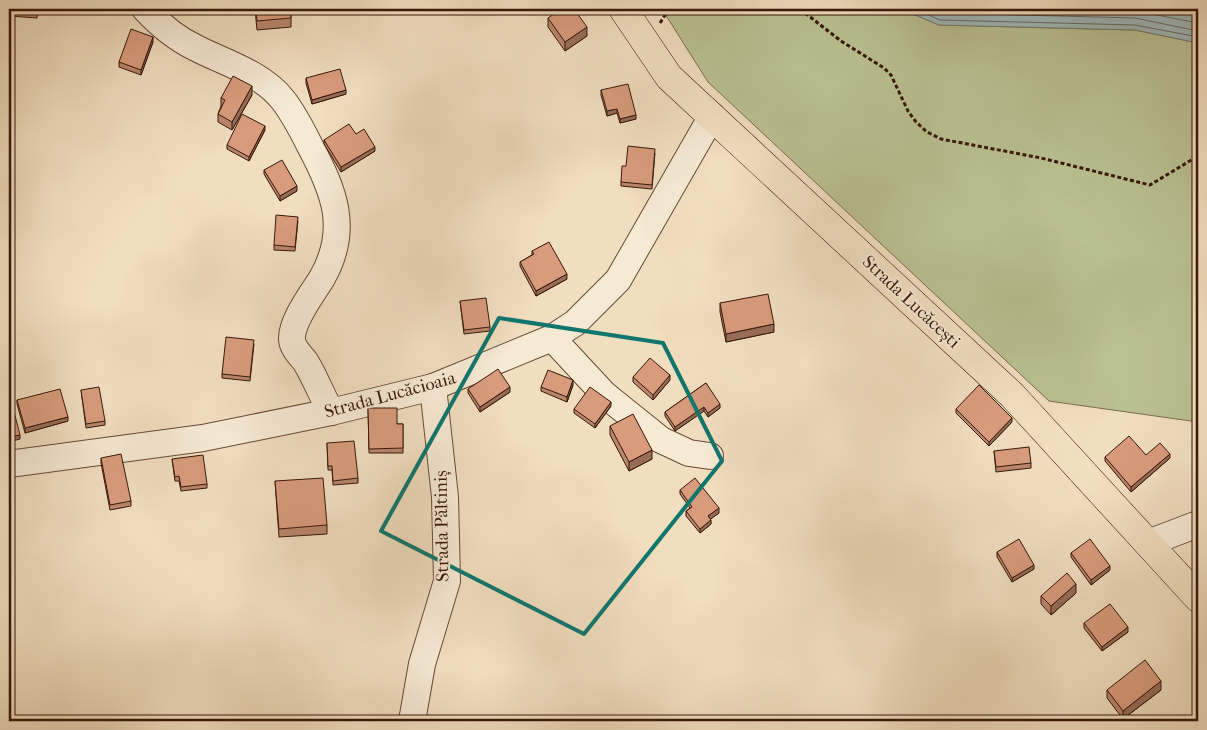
<svg xmlns="http://www.w3.org/2000/svg" width="1207" height="730" font-family="'IM FELL French Canon',serif">
  <style>
    .green { fill: #bac192; stroke: #786c4d }
    .water { fill: #9ebabb; stroke: #757973 }
    .lines { fill: none; stroke-linecap: round; stroke-linejoin: round }
    .shore { stroke: #6a6862; stroke-width: 1 }
    .minor-casing { stroke: #664936; stroke-width: 28 }
    .major-casing { stroke: #371708; stroke-width: 29 }
    .path { stroke: #371708; stroke-width: 3; stroke-dasharray: 4 2.5; stroke-linecap: butt }
    .minor { stroke: #f6ead5; stroke-width: 26 }
    .major { stroke: #f1debf; stroke-width: 28 }
    .wall { fill: #ba866c; stroke: #371708 }
    .shaded-wall { fill: #976d58; stroke: #371708 }
    .building { fill: #d89c7d; stroke: #371708 }
    .marked { fill: none; stroke: #0f766e; stroke-width: 4; stroke-linejoin: round }
    .labels { text-anchor: middle; dominant-baseline: central; stroke-width: 4; stroke-linejoin: round; paint-order: stroke }
    .street-label { font-size: 18px; fill: #371708; stroke: #f6ead5 }
  </style>
  <rect width="100%" height="100%" fill="#f1debf"/>
  <filter id="stains"><feTurbulence type="fractalNoise" baseFrequency=".004" numOctaves="4"/><feColorMatrix values="0 0 0 0 .2 0 0 0 0 .09 0 0 0 0 .02 0 0 0 .5 -.17"/></filter>
  <radialGradient id="worn" r=".72"><stop offset=".6" stop-color="#630" stop-opacity="0"/><stop offset="1" stop-color="#630" stop-opacity=".3"/></radialGradient>
  <polygon class="green" points="662,9 901,9 939,25 1135,30 1198,43 1198,422 1049,401 708,82"/>
  <polygon class="water" points="901,9 1198,9 1198,43 1135,30 939,25"/>
  <g class="lines">
    <g class="shore">
      <polyline points="914,9 940,20 1135,25 1198,37"/>
      <polyline points="930,9 942,13 1135,18 1198,31"/>
      <polyline points="1052,9 1136,11 1198,23"/>
    </g>
    <g class="minor-casing">
      <g id="minor">
        <path d="M145,9C159,24 177,39 196,48C225,63 262,73 283,100C294,114 302,130 310,146C334,191 350,229 322,278C313,293 291,321 292,339C292,347 300,355 305,361C315,377 322,396 331,412"/>
        <polyline points="552,338 605,395 661,440 689,453 710,456"/>
        <polyline points="9,464 203,438 331,412 433,387 552,338 575,323 618,280 712,116"/>
        <polyline points="1148,543 1198,524"/>
        <polyline points="412,721 422,664 447,581 445,497 433,387"/>
      </g>
    </g>
    <g class="major-casing">
      <polyline id="major" points="623,9 669,77 1012,395 1198,598"/>
    </g>
    <g class="path">
      <polyline points="800,9 841,41 884,68 891,75 908,111 916,122 927,132 941,139 1041,158 1150,185 1198,156"/>
      <polyline points="660,23 669,9"/>
    </g>
    <use href="#minor" class="minor"/>
    <use href="#major" class="major"/>
  </g>
  <g class="wall">
    <polygon points="10,9 38,9 37,18 10,16"/>
    <polygon points="255,9 291,9 291,27 257,30"/>
    <polygon points="548,18 587,36 565,51 548,27"/>
    <polygon points="153,42 141,75 119,67 119,62"/>
    <polygon points="306,78 346,94 312,104 306,83"/>
    <polygon points="601,90 636,119 620,123 617,113 607,116 601,95"/>
    <polygon points="252,95 232,130 218,122 218,114 221,106 221,98"/>
    <polygon points="265,130 249,161 227,149 227,145"/>
    <polygon points="356,134 375,151 341,172 324,144 324,140"/>
    <polygon points="655,153 652,189 621,186 621,182 626,166"/>
    <polygon points="264,170 297,191 280,201 264,174"/>
    <polygon points="298,221 295,251 274,250 274,245"/>
    <polygon points="532,251 567,279 536,296 520,266 520,262 532,255"/>
    <polygon points="460,301 490,327 490,331 464,334"/>
    <polygon points="720,303 774,332 726,342 720,312"/>
    <polygon points="254,344 250,381 222,378 222,374"/>
    <polygon points="633,377 670,380 653,400 633,382"/>
    <polygon points="706,383 720,408 708,417 704,411 675,431 665,416 665,412"/>
    <polygon points="573,385 567,402 541,391 541,387"/>
    <polygon points="468,389 510,392 480,412 468,393"/>
    <polygon points="81,390 105,421 105,425 86,428"/>
    <polygon points="17,400 68,421 25,433 17,404"/>
    <polygon points="611,406 595,428 574,413 574,409"/>
    <polygon points="368,408 397,424 403,424 403,453 369,453"/>
    <polygon points="956,409 1012,422 989,446 956,413"/>
    <polygon points="610,426 652,459 629,471 610,435"/>
    <polygon points="327,443 358,478 358,483 333,485 332,470 328,470"/>
    <polygon points="994,451 1031,463 1031,468 996,472"/>
    <polygon points="1146,455 1170,458 1131,492 1105,461 1105,457"/>
    <polygon points="101,458 131,501 131,506 110,510 101,463"/>
    <polygon points="172,459 207,484 207,488 181,491 179,481 175,481"/>
    <polygon points="275,481 327,525 327,534 279,537"/>
    <polygon points="680,490 719,513 710,519 711,524 700,533 686,516 686,511 690,508 680,494"/>
    <polygon points="997,552 1034,569 1012,582 997,557"/>
    <polygon points="1071,553 1110,570 1091,585 1071,557"/>
    <polygon points="1076,593 1051,615 1041,604 1041,596"/>
    <polygon points="1084,623 1128,632 1102,651 1084,628"/>
    <polygon points="1107,690 1161,690 1123,719 1107,698"/>
  </g>
  <g class="shaded-wall">
    <polygon points="587,27 587,36 565,51 565,42"/>
    <polygon points="153,37 153,42 141,75 141,70"/>
    <polygon points="252,86 252,95 232,130 232,122"/>
    <polygon points="346,90 346,94 312,104 312,100"/>
    <polygon points="617,109 617,113 607,116 607,111"/>
    <polygon points="636,115 636,119 620,123 620,119"/>
    <polygon points="265,126 265,130 249,161 249,157"/>
    <polygon points="375,147 375,151 341,172 341,167"/>
    <polygon points="297,186 297,191 280,201 280,196"/>
    <polygon points="567,274 567,279 536,296 536,291"/>
    <polygon points="774,324 774,332 726,342 726,334"/>
    <polygon points="670,375 670,380 653,400 653,395"/>
    <polygon points="573,380 573,385 567,402 567,397"/>
    <polygon points="510,387 510,392 480,412 480,407"/>
    <polygon points="611,402 611,406 595,428 595,424"/>
    <polygon points="720,404 720,408 708,417 708,413"/>
    <polygon points="704,407 704,411 675,431 675,427"/>
    <polygon points="68,417 68,421 25,433 25,428"/>
    <polygon points="1012,418 1012,422 989,446 989,442"/>
    <polygon points="20,435 20,439 9,442 9,437"/>
    <polygon points="652,450 652,459 629,471 629,462"/>
    <polygon points="1170,454 1170,458 1131,492 1131,487"/>
    <polygon points="719,508 719,513 708,521 708,516"/>
    <polygon points="711,520 711,524 700,533 700,529"/>
    <polygon points="1034,565 1034,569 1012,582 1012,578"/>
    <polygon points="1110,566 1110,570 1091,585 1091,580"/>
    <polygon points="1076,584 1076,593 1051,615 1051,606"/>
    <polygon points="1128,627 1128,632 1102,651 1102,647"/>
    <polygon points="1161,681 1161,690 1123,719 1123,711"/>
  </g>
  <g class="building">
    <polygon points="256,9 291,9 291,18 257,21"/>
    <polygon points="561,9 574,9 587,27 565,42 548,18"/>
    <polygon points="131,29 153,37 141,70 119,62"/>
    <polygon points="340,69 346,90 312,100 306,78"/>
    <polygon points="233,76 252,86 232,122 218,114 225,100 221,98"/>
    <polygon points="628,84 636,115 620,119 617,109 607,111 601,90"/>
    <polygon points="242,114 265,126 249,157 227,145"/>
    <polygon points="349,124 356,134 364,129 375,147 341,167 324,140"/>
    <polygon points="628,146 655,149 652,185 621,182 622,166 626,166"/>
    <polygon points="282,160 297,186 280,196 264,170"/>
    <polygon points="276,215 298,217 295,247 274,245"/>
    <polygon points="549,242 567,274 536,291 520,262 534,254 532,251"/>
    <polygon points="768,294 774,324 726,334 720,303"/>
    <polygon points="486,298 490,327 464,330 460,301"/>
    <polygon points="226,337 254,340 250,377 222,374"/>
    <polygon points="650,358 670,375 653,395 633,377"/>
    <polygon points="498,369 510,387 480,407 468,389"/>
    <polygon points="548,370 573,380 567,397 541,387"/>
    <polygon points="706,383 720,404 708,413 704,407 675,427 665,412"/>
    <polygon points="979,385 1012,418 989,442 956,409"/>
    <polygon points="99,387 105,421 86,424 81,390"/>
    <polygon points="590,387 611,402 595,424 574,409"/>
    <polygon points="60,389 68,417 25,428 17,400"/>
    <polygon points="9,396 10,396 20,435 9,437"/>
    <polygon points="368,408 397,408 397,424 403,424 403,448 369,449"/>
    <polygon points="633,414 652,450 629,462 610,426"/>
    <polygon points="1129,436 1146,455 1160,443 1170,454 1131,487 1105,457"/>
    <polygon points="354,441 358,478 333,481 332,466 328,466 327,443"/>
    <polygon points="1029,447 1031,463 996,467 994,451"/>
    <polygon points="121,454 131,501 110,505 101,458"/>
    <polygon points="203,455 207,484 181,487 179,476 175,477 172,459"/>
    <polygon points="323,478 327,525 279,529 275,481"/>
    <polygon points="695,478 719,508 708,516 711,520 700,529 686,511 692,507 680,490"/>
    <polygon points="1019,539 1034,565 1012,578 997,552"/>
    <polygon points="1090,539 1110,566 1091,580 1071,553"/>
    <polygon points="1067,573 1076,584 1051,606 1041,596"/>
    <polygon points="1110,604 1128,627 1102,647 1084,623"/>
    <polygon points="1145,660 1161,681 1123,711 1107,690"/>
    <polygon points="325,716 326,721 310,721"/>
  </g>
  <path class="marked" d="M499,318L663,343L722,461L584,634L381,531Z"/>
  <g class="labels">
    <g class="street-label">
      <text transform="translate(911 302) rotate(43)">Strada Lucăcești</text>
      <text transform="translate(390 395) rotate(-15)">Strada Lucăcioaia</text>
      <text transform="translate(442 526) rotate(-91)">Strada Păltiniș</text>
    </g>
  </g>
  <rect width="1207" height="730" fill="none" stroke="#f1debf" stroke-width="30"/>
  <rect x="10" y="10" width="1187" height="710" fill="none" stroke="#371708" stroke-width="2.5"/>
  <rect x="15" y="15" width="1177" height="700" fill="none" stroke="#371708"/>
  <rect width="100%" height="100%" filter="url(#stains)"/>
  <rect width="100%" height="100%" fill="url(#worn)"/>
</svg>
